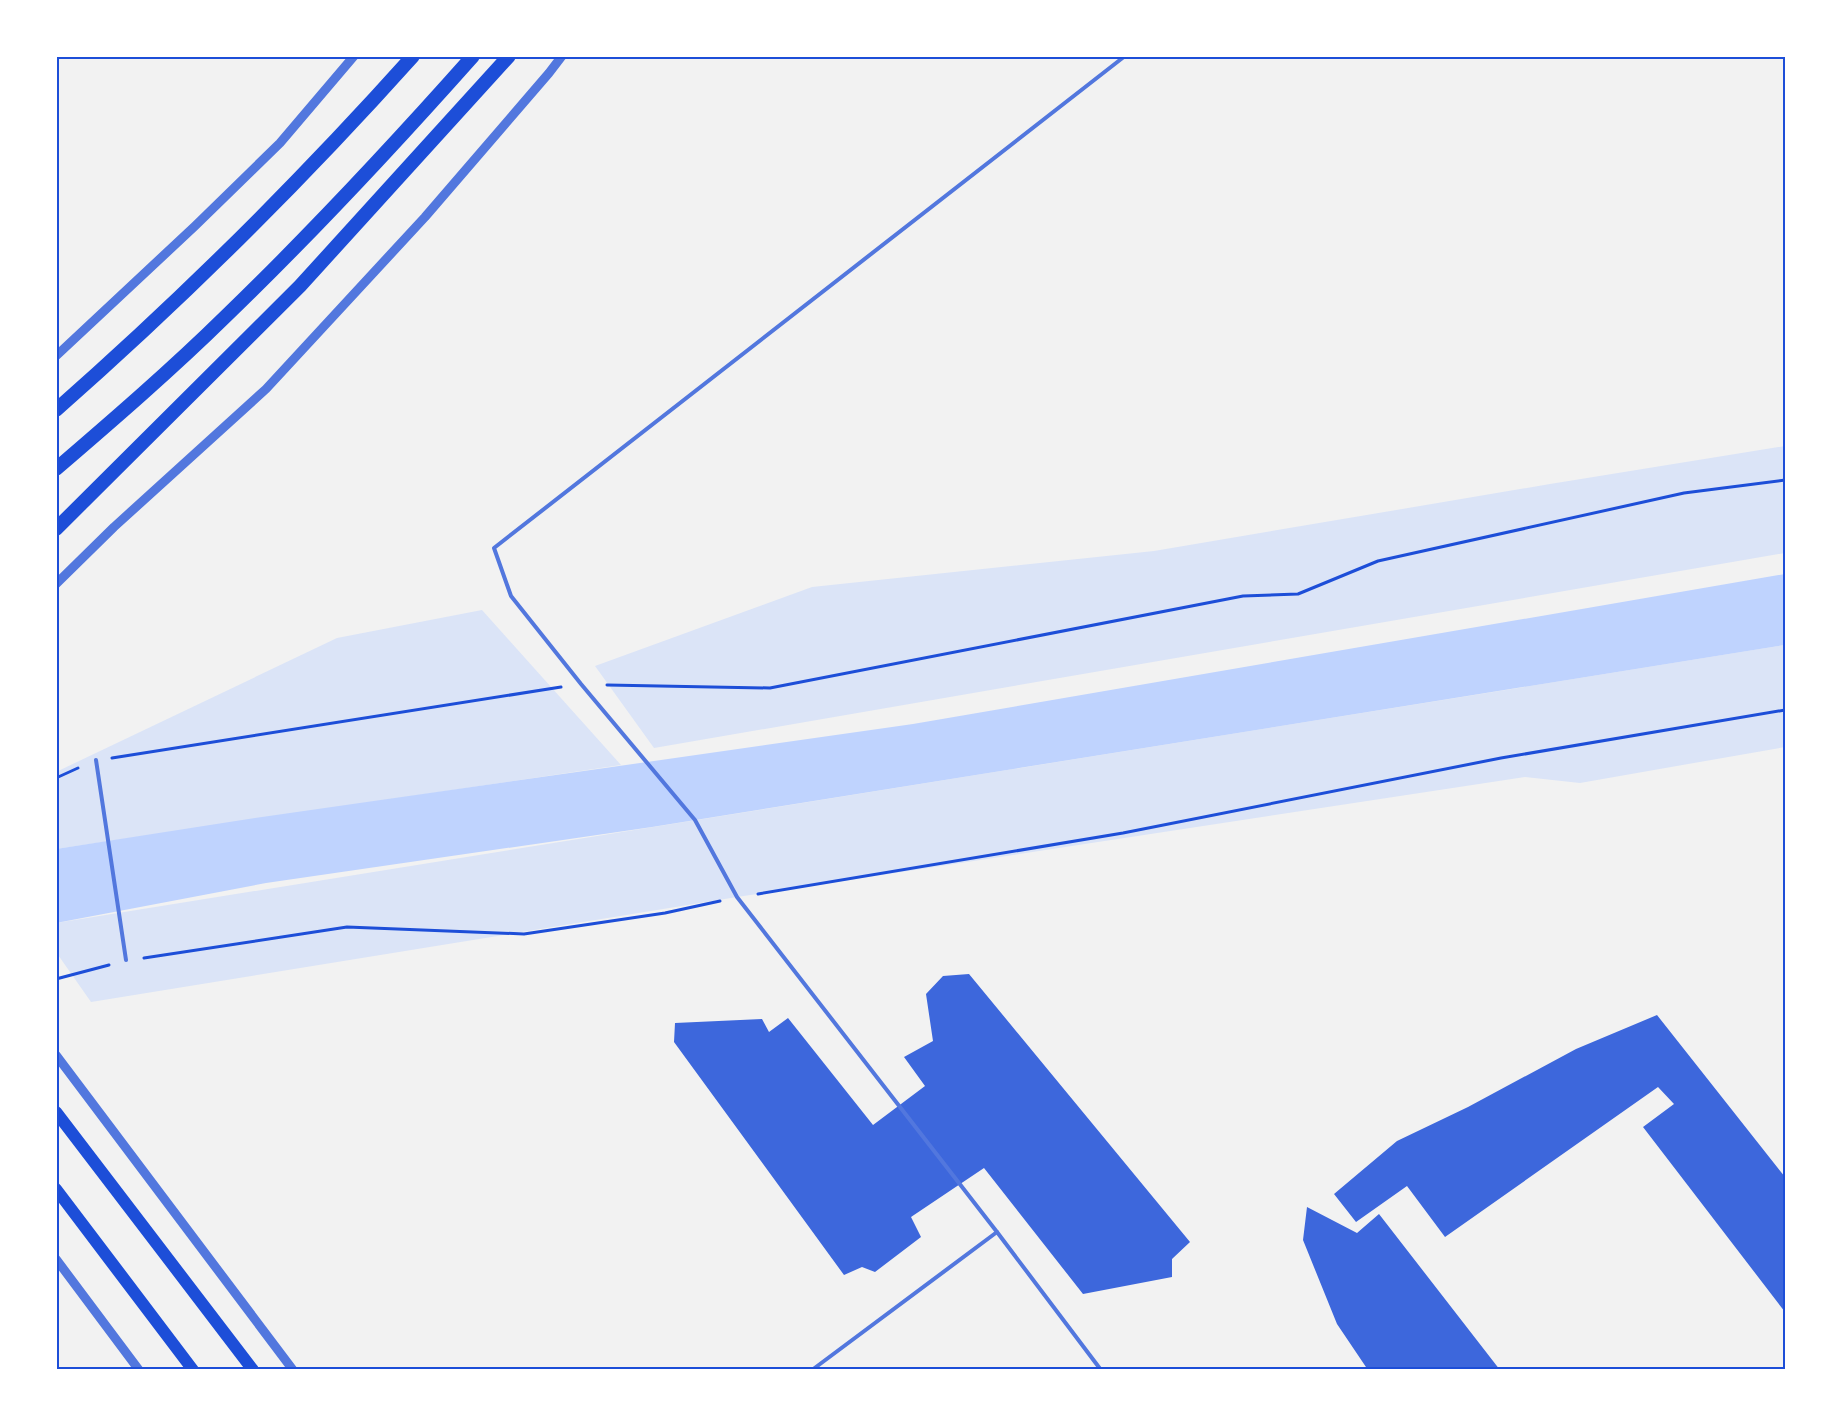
<svg xmlns="http://www.w3.org/2000/svg" width="1841" height="1426" font-family="'Libre Baskerville',serif">
  <style>
    .green { fill: #dbe4f7 }
    .water { fill: #bfd3fe }
    .building { fill: #3d67dc }
    .lines { fill: none; stroke-linecap: round; stroke-linejoin: round }
    .path { stroke: #1d4ed8; stroke-width: 3 }
    .service { stroke: #5277de; stroke-width: 4 }
    .tertiary { stroke: #5277de; stroke-width: 9 }
    .primary { stroke: #1d4ed8; stroke-width: 12 }
    .trunk { stroke: #1d4ed8; stroke-width: 14 }
    .neatline { fill: none; stroke: #1d4ed8; stroke-width: 2 }
  </style>
  <rect width="100%" height="100%" fill="#f2f2f2"/>
  <g class="green">
    <polygon points="1785,446 1785,553 654,748 595,666 812,587 1154,551 1550,484"/>
    <polygon points="482,610 621,765 56,849 56,772 337,638"/>
    <polygon points="1785,645 1785,747 1580,783 1525,777 737,897 91,1002 56,952 56,923"/>
  </g>
  <polygon class="water" points="1785,574 1785,645 652,827 266,883 56,923 56,849 255,818 913,724"/>
  <g class="building">
    <polygon points="969,974 1190,1242 1172,1259 1172,1277 1083,1294 984,1168 911,1217 921,1237 875,1272 862,1267 844,1275 674,1042 675,1023 762,1019 769,1032 788,1018 873,1125 925,1086 904,1057 933,1041 926,994 943,976"/>
    <polygon points="1657,1015 1785,1177 1785,1312 1643,1127 1674,1104 1658,1087 1445,1237 1407,1186 1356,1222 1334,1194 1397,1141 1468,1107 1576,1049"/>
    <polygon points="1307,1207 1357,1233 1379,1214 1500,1370 1368,1370 1337,1324 1303,1240"/>
  </g>
  <g class="lines">
    <g class="path">
      <polyline points="607,685 770,688 1243,596 1298,594 1378,561 1684,493 1785,480"/>
      <polyline points="112,758 561,687"/>
      <polyline points="56,778 78,768"/>
      <polyline points="758,894 1123,833 1501,758 1785,710"/>
      <polyline points="144,958 347,927 524,934 665,913 720,901"/>
      <polyline points="56,979 109,965"/>
    </g>
    <g class="service">
      <polyline points="96,760 126,960"/>
      <polyline points="997,1232 737,897 695,820 581,684 511,596 494,548 1125,56"/>
      <polyline points="812,1370 997,1232 1101,1370"/>
    </g>
    <g class="tertiary">
      <polyline points="56,356 195,226 280,143 354,56"/>
      <polyline points="56,584 114,527 266,389 425,217 549,73 562,56"/>
      <polyline points="56,1055 293,1370"/>
      <polyline points="56,1259 139,1370"/>
    </g>
    <g class="primary">
      <polyline points="56,1112 253,1370"/>
      <polyline points="56,1189 193,1370"/>
    </g>
    <g class="trunk">
      <path d="M56,410C182,299 301,181 413,56"/>
      <path d="M56,469C113,420 171,370 225,317C311,234 393,146 473,56"/>
      <polyline points="56,529 300,286 509,56"/>
    </g>
  </g>
  <rect width="1841" height="1426" fill="none" stroke="#ffffff" stroke-width="115"/>
  <rect x="58" y="58" width="1726" height="1310" class="neatline"/>
</svg>
